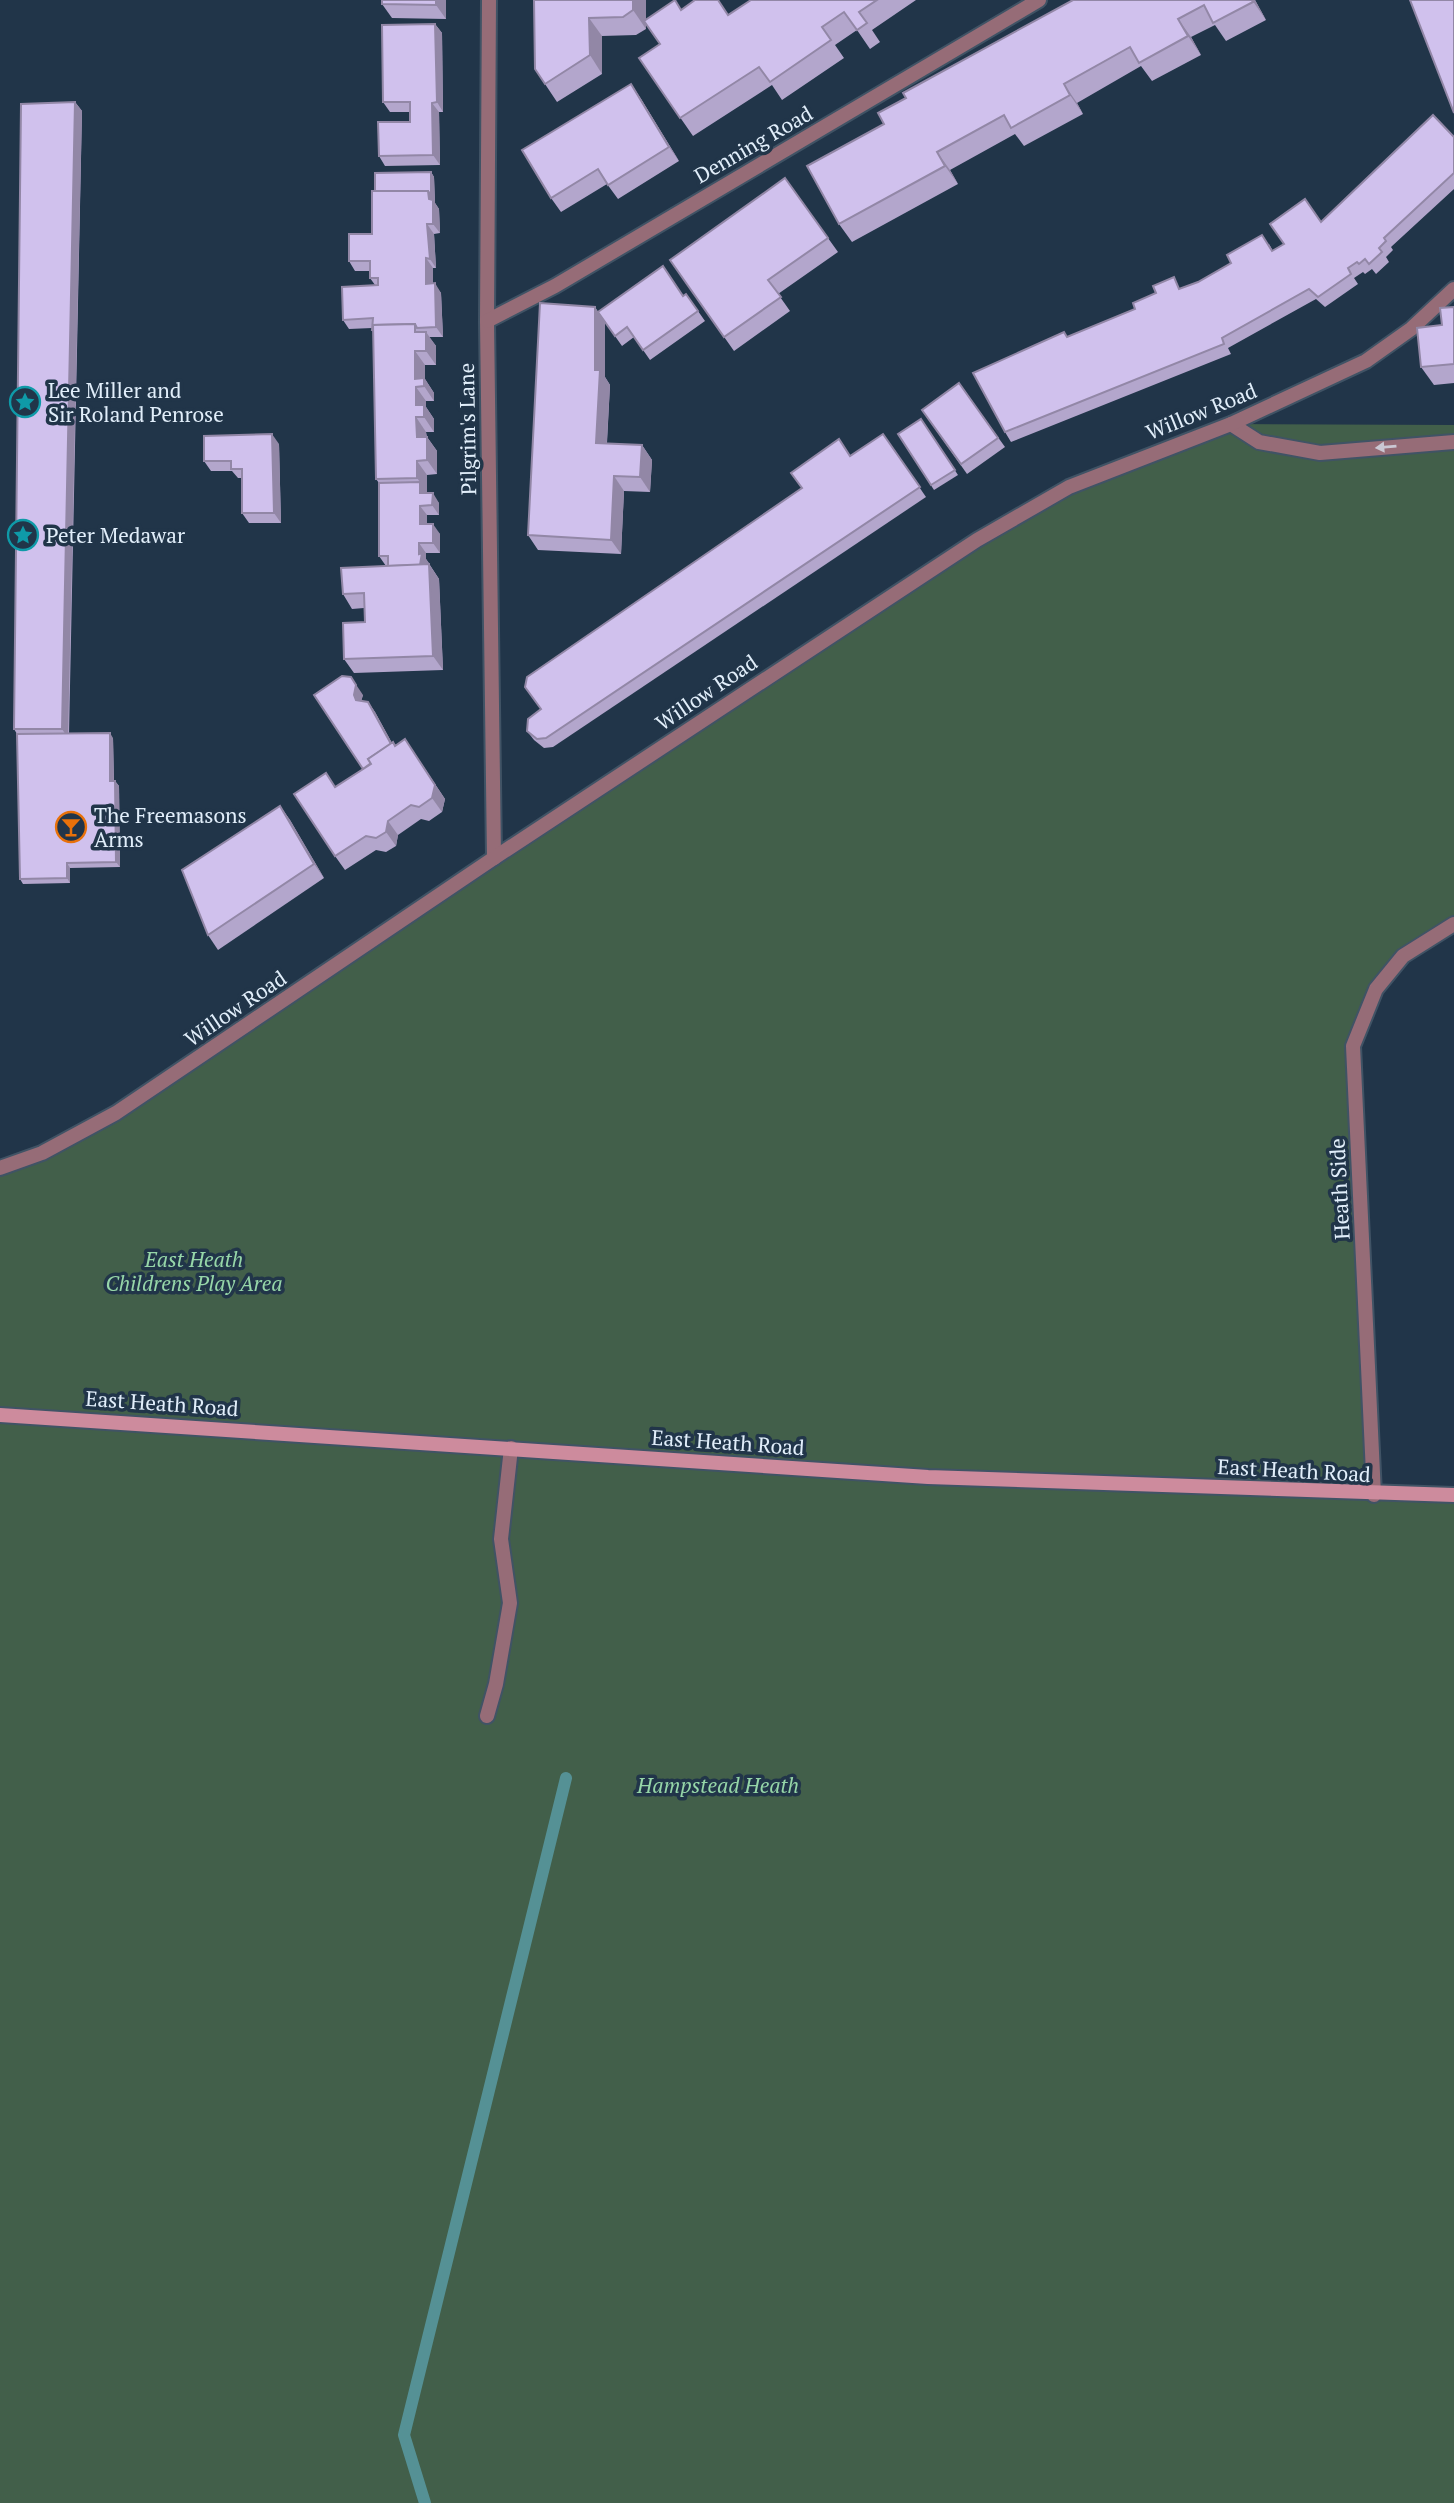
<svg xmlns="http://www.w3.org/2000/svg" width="1454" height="2503" font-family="'PT Serif',serif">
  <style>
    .green { fill: #425f4a }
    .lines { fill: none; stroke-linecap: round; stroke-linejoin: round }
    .stream { stroke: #559195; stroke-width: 12 }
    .lane-casing { stroke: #405365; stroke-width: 18 }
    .street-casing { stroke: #405365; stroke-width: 18 }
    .secondary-casing { stroke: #405365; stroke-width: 18 }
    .lane { stroke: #966c77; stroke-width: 14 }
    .street { stroke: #966c77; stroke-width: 14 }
    .secondary { stroke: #cd8b9d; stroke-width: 14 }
    .wall { fill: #b3a6cc }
    .shaded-wall { fill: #9287a6 }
    .building { fill: #d0c1ed; stroke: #9287a6; stroke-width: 2 }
    .oneway { fill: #cac7d3 }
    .labels { text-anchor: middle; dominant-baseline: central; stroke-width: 7; stroke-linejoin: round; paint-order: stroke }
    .street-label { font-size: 21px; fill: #e1eefa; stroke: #213549 }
    .poi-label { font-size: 21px; fill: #e1eefa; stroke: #213549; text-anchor: start }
    .park-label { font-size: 21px; font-style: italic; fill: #96d6a8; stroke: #213549 }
  </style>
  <rect width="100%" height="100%" fill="#213549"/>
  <polygon class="green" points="1231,424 1454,425 1454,922 1403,956 1376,989 1353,1046 1374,1494 1454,1495 1454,2503 0,2503 0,1168 42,1153 1069,487"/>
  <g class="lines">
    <polyline class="stream" points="425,2503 404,2435 566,1778"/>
    <g class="lane-casing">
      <polyline id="lane" points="487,1716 496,1684 510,1603 501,1539 511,1448"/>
    </g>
    <g class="street-casing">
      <g id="street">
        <polyline points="489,0 487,321 494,858"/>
        <polyline points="487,321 555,286 1039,0"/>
        <polyline points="1231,424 1259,442 1320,453 1454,442"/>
        <polyline points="0,1168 42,1153 116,1113 494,858 977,540 1069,487 1231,424 1366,361 1411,329 1454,289"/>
        <polyline points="1374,1495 1353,1046 1376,989 1403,956 1454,924"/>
      </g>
    </g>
    <g class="secondary-casing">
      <polyline id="secondary" points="0,1415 928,1477 1454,1495"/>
    </g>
    <use href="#lane" class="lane"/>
    <use href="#street" class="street"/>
    <use href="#secondary" class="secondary"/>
  </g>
  <g class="wall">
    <polygon points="382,0 446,0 446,19 392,18 382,4"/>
    <polygon points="534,0 646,0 646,20 681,10 729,15 751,0 916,0 872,30 880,42 870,49 857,30 835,45 844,58 782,100 772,85 693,136 639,58 660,44 646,24 646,29 636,35 602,36 602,74 557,102 545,84"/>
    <polygon points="1073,0 1255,0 1266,20 1226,41 1215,25 1191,37 1201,55 1152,81 1141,66 1077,103 1083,114 1024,146 1015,134 950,170 958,184 852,242 839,224 884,124"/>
    <polygon points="435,24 442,33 443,112 439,112 440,165 385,166 379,156 410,122 410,112 390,112 383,102"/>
    <polygon points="631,84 641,99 679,161 618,199 607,184 561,212 551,198"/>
    <polygon points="75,102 82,111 69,734 113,738 114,781 115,781 119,786 120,867 70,868 70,883 23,884 20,879 17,734 14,729"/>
    <polygon points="1454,137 1454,189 1391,247 1393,250 1386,257 1389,262 1376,274 1372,269 1365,274 1363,272 1354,278 1358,284 1325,307 1316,299 1228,348 1231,354 1011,442 1005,432 1068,337 1135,309 1156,293 1182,288 1198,282 1269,244 1273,251 1321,222"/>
    <polygon points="431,172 434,177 435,203 439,209 440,233 434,234 436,268 433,268 433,283 441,293 443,337 429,337 436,346 436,365 425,365 425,379 434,393 434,401 426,401 426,407 434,419 434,432 426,432 427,437 437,451 437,474 427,475 427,493 439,503 439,515 427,515 427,524 440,534 440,553 426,553 426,559 439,579 443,670 354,673 344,659 365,622 364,608 352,609 343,594 386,566 379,556 379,483 376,479 373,332 372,328 349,329 343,320 375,285 370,278 370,271 355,271 349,261 372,234 375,191"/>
    <polygon points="785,178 838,252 778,294 790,311 734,351 670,260"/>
    <polygon points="686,294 705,321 650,360 634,337 622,346 605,322 605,377 610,385 607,443 642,445 652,460 650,492 624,491 621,554 538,550 528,535 595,307 598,312 684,296"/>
    <polygon points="1454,307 1454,383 1434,385 1421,367"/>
    <polygon points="959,383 1005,447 967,474 922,410"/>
    <polygon points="921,419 958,475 934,490 898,434"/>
    <polygon points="883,434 926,497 553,747 544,748 534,740 527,731 541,709 851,456"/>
    <polygon points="279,444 281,523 249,523 242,513 242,478 238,478 232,471 211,471 204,461"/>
    <polygon points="314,695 363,695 361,701 368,702 375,712 392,743 395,746 405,739 445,799 442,812 429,821 421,819 398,835 396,846 386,852 376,850 345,870 335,856 335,787 363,769"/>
    <polygon points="280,806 290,820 324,878 218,950 208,935"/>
  </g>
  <g class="shaded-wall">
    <polygon points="436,0 446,0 446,19 436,5"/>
    <polygon points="633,0 646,0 646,29 633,10"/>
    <polygon points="1252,0 1255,0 1266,20"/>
    <polygon points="589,18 602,36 602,74 590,55"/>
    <polygon points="1178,19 1191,37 1201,55 1188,36"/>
    <polygon points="435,24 442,33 443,112 437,102"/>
    <polygon points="631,84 641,99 679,161 669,147"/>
    <polygon points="1064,84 1077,103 1083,114 1070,95"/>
    <polygon points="75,102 82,111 68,738 62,729"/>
    <polygon points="432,103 439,112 440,165 433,155"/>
    <polygon points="937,152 950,170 958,184 945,166"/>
    <polygon points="431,172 434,177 435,203 439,209 440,233 433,224 429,199 428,191"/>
    <polygon points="427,224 434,234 436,268 430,259"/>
    <polygon points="426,258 433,268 433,294 426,284"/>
    <polygon points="435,283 441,293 443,337 436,327"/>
    <polygon points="595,307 605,322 605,377 610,385 606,457 596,443"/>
    <polygon points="426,332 436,346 436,365 426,351"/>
    <polygon points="415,351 425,365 425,379 434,393 434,401 424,386 415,379"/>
    <polygon points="416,387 426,401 426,407 434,419 434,432 416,405"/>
    <polygon points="416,417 426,432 427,451 417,437"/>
    <polygon points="272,434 279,444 281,523 274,513"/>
    <polygon points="427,437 437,451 437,474 427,460"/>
    <polygon points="642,445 652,460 650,492 640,477"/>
    <polygon points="417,461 427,475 427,502 420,493 420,482 417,478"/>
    <polygon points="614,476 624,491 621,554 611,540"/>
    <polygon points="433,493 439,503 439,515 432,505"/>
    <polygon points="420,506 427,515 427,534 420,524"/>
    <polygon points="433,524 440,534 440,553 433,543"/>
    <polygon points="419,543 426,553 426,559 429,563 426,579 419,570"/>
    <polygon points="429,564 439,579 443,670 433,656"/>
    <polygon points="351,677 363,695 360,705 354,695"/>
    <polygon points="368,702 375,712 400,758 393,748"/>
    <polygon points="110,733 113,738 114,786 110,781"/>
    <polygon points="405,739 445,799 442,812 432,798"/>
    <polygon points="115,781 119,786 120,867 116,862"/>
    <polygon points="280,806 290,820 324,878 314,864"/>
    <polygon points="388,821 398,835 396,846 386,832"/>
    <polygon points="67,863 70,868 70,883 67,878"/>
  </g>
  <g class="building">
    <polygon points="382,0 436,0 436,5 382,4"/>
    <polygon points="534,0 633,0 633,10 623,17 589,18 590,55 545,84 535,69"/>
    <polygon points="675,0 681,10 695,0 718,0 728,15 751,0 877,0 859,12 867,23 857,30 844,12 822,27 831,40 770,82 759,67 680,118 639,58 660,44 644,21"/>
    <polygon points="1073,0 1252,0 1253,2 1213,23 1204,5 1178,19 1188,36 1139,63 1130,47 1064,84 1070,95 1011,128 1004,115 937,152 945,166 839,224 807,166 884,124 878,113 906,98 903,93"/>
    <polygon points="1410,0 1454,0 1454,113"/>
    <polygon points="435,24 437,102 432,103 433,155 379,156 378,122 410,122 410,102 383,102 382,25"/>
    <polygon points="631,84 669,147 608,185 598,169 551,198 522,150"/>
    <polygon points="75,102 62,729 14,729 21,104"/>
    <polygon points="1433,115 1454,137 1454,173 1384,238 1386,241 1379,248 1382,252 1369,264 1365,259 1359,264 1357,262 1348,268 1351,274 1318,297 1309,289 1222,338 1224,344 1005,432 973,373 1064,332 1067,337 1135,309 1133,303 1156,293 1153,286 1174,277 1179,289 1198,282 1231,263 1227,255 1262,235 1272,251 1284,244 1270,224 1305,199 1321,222"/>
    <polygon points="431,172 431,195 428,191 375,191 375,173"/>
    <polygon points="785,178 828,238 768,280 781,297 724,337 670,260"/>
    <polygon points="372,191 428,191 429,199 433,200 433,224 427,224 430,259 426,258 426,284 435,283 436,327 417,328 415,324 373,325 373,330 372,330 373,318 343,320 342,287 378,285 378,278 370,278 370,261 349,261 349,234 372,234"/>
    <polygon points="663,266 683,296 686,294 698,311 643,350 627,327 615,336 598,312"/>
    <polygon points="540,303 595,307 595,370 600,370 596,443 642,445 640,477 614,476 611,540 528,535"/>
    <polygon points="1454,307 1454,364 1421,367 1417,328 1442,325 1440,308"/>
    <polygon points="415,324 415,332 426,332 426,351 415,351 415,379 424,378 424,386 416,387 416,405 424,405 424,417 416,417 417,437 427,437 427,460 417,461 417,478 376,479 373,325"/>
    <polygon points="959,383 998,438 961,464 922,410"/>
    <polygon points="921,419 955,470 931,485 898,434"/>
    <polygon points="272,434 274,513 242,513 242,469 231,469 231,461 204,461 204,436"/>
    <polygon points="883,434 920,487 546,738 537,739 527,731 528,719 541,709 525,687 527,677 802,488 791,473 839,439 850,456"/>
    <polygon points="420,482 420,493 433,493 432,505 420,506 420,524 433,524 433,543 419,543 419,554 422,553 420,565 388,566 388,556 379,556 379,483"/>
    <polygon points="429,564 433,656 344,659 343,623 365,622 364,593 343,594 341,568"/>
    <polygon points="342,676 351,677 356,685 354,695 356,700 368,702 391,744 368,759 371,763 363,769 314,695"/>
    <polygon points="110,733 110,781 115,781 116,862 67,863 67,878 20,879 17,734"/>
    <polygon points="405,739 435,785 432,798 419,807 411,805 388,821 386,832 376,838 366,836 335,856 294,794 326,773 335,787 371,764 368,759 393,742 395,746"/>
    <polygon points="280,806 314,864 208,935 182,870"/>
  </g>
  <defs><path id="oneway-solid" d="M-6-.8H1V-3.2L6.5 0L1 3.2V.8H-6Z" transform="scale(1.75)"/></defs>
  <use class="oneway" href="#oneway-solid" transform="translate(1386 447) rotate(175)"/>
  <defs>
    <g id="sight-ring" transform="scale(1.575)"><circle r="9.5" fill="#213549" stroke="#0f9aa8" stroke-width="1.5"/><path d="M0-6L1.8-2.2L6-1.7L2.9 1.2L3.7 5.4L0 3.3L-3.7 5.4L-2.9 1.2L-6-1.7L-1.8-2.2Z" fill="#0f9aa8"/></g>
    <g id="bar-ring" transform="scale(1.575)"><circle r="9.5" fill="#213549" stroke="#e8710a" stroke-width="1.5"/><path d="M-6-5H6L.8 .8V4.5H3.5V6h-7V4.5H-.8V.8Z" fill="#e8710a"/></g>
  </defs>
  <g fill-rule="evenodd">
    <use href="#sight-ring" x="25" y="402"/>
    <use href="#sight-ring" x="23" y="535"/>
    <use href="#bar-ring" x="71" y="827"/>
  </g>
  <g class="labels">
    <g class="street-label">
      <text transform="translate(753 144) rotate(-30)">Denning Road</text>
      <text transform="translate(1201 411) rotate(-22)">Willow Road</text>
      <text transform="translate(467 429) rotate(-91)">Pilgrim's Lane</text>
      <text transform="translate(706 692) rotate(-34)">Willow Road</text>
      <text transform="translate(235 1008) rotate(-34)">Willow Road</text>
      <text transform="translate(1339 1189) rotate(-93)">Heath Side</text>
      <text transform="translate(162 1403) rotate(4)">East Heath Road</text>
      <text transform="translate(728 1442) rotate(4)">East Heath Road</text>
      <text transform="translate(1294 1470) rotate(3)">East Heath Road</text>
    </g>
    <g class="poi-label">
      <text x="48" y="390">Lee Miller and<tspan x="48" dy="24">Sir Roland Penrose</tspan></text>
      <text x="46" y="535">Peter Medawar</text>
      <text x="94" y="815">The Freemasons<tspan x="94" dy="24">Arms</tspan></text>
    </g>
    <g class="park-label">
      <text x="194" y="1259">East Heath<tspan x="194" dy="24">Childrens Play Area</tspan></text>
      <text x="718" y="1785">Hampstead Heath</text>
    </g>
  </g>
</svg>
